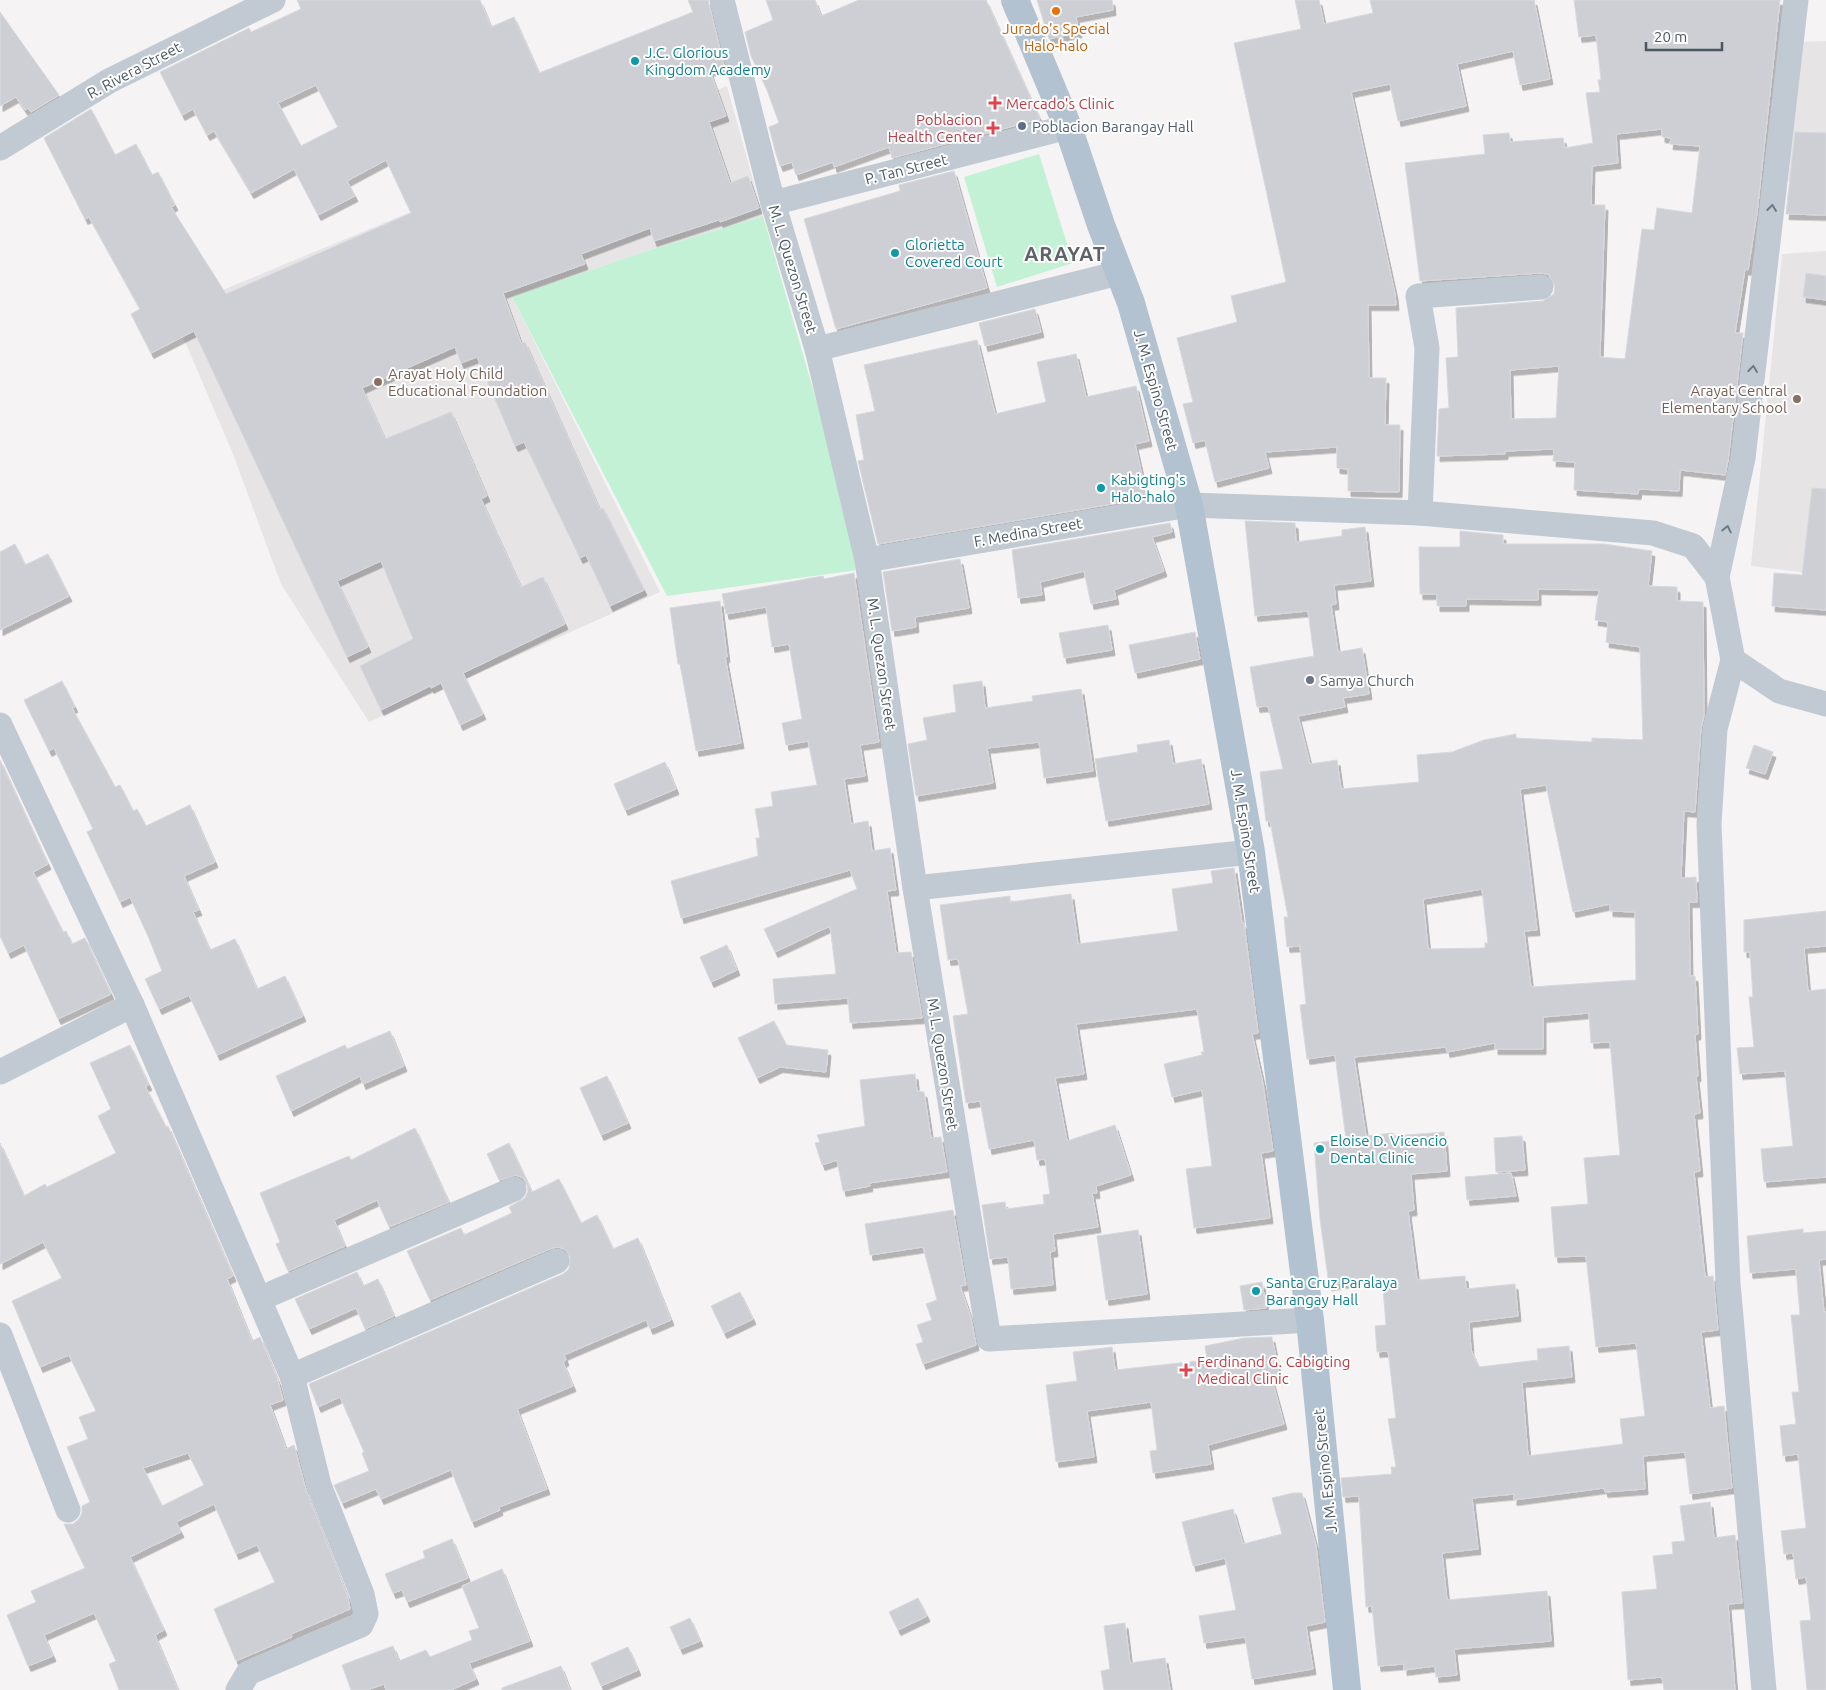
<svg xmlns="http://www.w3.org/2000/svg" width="1826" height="1690" font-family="Ubuntu,sans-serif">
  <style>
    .education { fill: #e6e4e5 }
    .green { fill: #c3f1d5 }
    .building { fill: #cdcfd5; stroke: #d7d9de; fill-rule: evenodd; filter: url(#shadow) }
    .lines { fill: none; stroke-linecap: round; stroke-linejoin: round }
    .minor { stroke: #c1cad2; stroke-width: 25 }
    .major { stroke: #b3c2d1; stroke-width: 28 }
    .oneway { stroke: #6e7983 }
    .food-dot { fill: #e8710a; stroke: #fff; stroke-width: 2 }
    .culture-dot { fill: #0f9aa8; stroke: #fff; stroke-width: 2 }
    .health-dot { fill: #e0444e; stroke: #fff; stroke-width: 2 }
    .service-dot { fill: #5c6f8a; stroke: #fff; stroke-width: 2 }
    .education-dot { fill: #8d6e63; stroke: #fff; stroke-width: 2 }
    .worship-dot { fill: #6b7280; stroke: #fff; stroke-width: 2 }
    .labels { text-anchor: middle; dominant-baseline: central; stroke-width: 4; stroke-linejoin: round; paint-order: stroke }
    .food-label { font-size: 15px; fill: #c56008; stroke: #fff }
    .culture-label { font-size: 15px; fill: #0d838f; stroke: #fff; text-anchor: start }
    .street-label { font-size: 15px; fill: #4a5661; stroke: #fff }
    .health-label { font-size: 15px; fill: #be3a42; stroke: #fff; text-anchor: start }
    .service-label { font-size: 15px; fill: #4e5e75; stroke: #fff; text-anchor: start }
    .education-label { font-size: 15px; fill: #785e54; stroke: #fff; text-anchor: start }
    .worship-label { font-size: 15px; fill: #5b616d; stroke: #fff; text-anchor: start }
    .district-label { font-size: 20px; font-weight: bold; letter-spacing: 1px; fill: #5f6368; stroke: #fff }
  </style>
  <defs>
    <filter id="shadow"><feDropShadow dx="3" dy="5.5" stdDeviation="0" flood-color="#0004"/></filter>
  </defs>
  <rect width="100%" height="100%" fill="#f5f3f3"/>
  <g class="education">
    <polygon points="1826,41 1826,183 1788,181 1799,42"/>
    <polygon points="727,86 763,216 644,252 512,297 660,592 369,722 281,584 233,454 172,311 401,216"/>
    <polygon points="1826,251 1826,575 1751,566 1782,254"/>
  </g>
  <g class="green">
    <polygon points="1039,154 1073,263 997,287 964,177"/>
    <polygon points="763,216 865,569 667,596 512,297 644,252"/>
  </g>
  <g class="building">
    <path d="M297,0H480L491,27L514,17L539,73L693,12L688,0H708L724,66L710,71L726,116L709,122L730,183L748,176L759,208L720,222L719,220L654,241L650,228L581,254L585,264L503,293L521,343L525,342L600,510L603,508L644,590L610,606L586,555L580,558L524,442L515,446L477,357L461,363L455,347L362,388L385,439L451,412L487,496L481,499L521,587L543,577L565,624L463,673L483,714L460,725L441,683L431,688L430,686L381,710L360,666L413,639L381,561L337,581L368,647L347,657L194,331L151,353L131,314L140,309L89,217L85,219L44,138L91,109L115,155L136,144L152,175L158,172L175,205L171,207L226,294L411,213L386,160L347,181L355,196L318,215L294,169L251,193L214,131L207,135L193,109L182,115L160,72L249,28L251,32L301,9ZM316,85L338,127L301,146L278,103Z"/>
    <polygon points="766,0 815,0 821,16 859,0 986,0 1040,119 892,158 889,147 834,167 833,162 796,175 792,162 780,166 776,154 769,127 779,123 767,90 751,56 745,32 773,20"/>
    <polygon points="1037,0 1112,0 1113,10 1076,17 1079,32 1049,39"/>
    <polygon points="1295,0 1319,0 1324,24 1373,13 1370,0 1534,0 1550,79 1520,85 1513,51 1457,64 1466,106 1398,121 1390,84 1351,92 1395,294 1396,305 1368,305 1369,378 1386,378 1385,425 1400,425 1399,492 1348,491 1348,469 1337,468 1337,447 1265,452 1269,468 1215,482 1205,440 1193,443 1183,404 1193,402 1177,338 1237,322 1231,296 1286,282 1234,43 1301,29"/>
    <path d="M1574,0H1780L1757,213L1748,270L1745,269L1735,333H1743L1728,461L1725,475L1680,470L1679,491L1639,489L1638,494L1574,490L1575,462L1553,461L1554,449L1505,451V454L1437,456L1439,409L1449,408L1446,358L1458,357L1456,308L1543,301L1554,294L1555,285L1548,274L1540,273L1420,281L1405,163L1485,154L1483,135L1509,133L1510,142L1563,138L1565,148L1593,143L1586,93L1600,92L1598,80H1601L1596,35L1579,37ZM1662,129V137L1671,138L1670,144L1700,146L1692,213L1657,208L1654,230L1642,229L1625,359L1600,357L1605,205H1591L1592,166L1618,163L1616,134ZM1559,366L1556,418L1511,419L1510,370Z"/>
    <polygon points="0,12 59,95 31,112 28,108 25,110 16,97 0,106"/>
    <polygon points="1795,132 1826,133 1826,215 1786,214"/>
    <polygon points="954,171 987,288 836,329 804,219 900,191 899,185"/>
    <polygon points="1806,273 1826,276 1826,300 1803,297"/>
    <polygon points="1035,309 1041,332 985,346 979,323"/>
    <polygon points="977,340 995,414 1046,402 1037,362 1076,354 1086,397 1136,386 1149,441 1135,444 1147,498 878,544 858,461 864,460 856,415 875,411 864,365"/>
    <polygon points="1812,488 1826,489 1826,610 1772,606 1774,573 1802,575"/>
    <path d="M1245,521L1295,523L1296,542L1342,536V530L1365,527L1371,581L1334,585L1336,604L1331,605L1338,652L1362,648L1369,694L1343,698L1345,707L1298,716L1310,764L1337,760L1341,789L1419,782L1417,755L1452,752L1484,740L1516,734V738L1592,742V738L1643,740L1640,647L1606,642L1608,622L1595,620L1599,590L1538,589V600L1466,599V606H1437V594H1420L1419,547H1460V531L1503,535V544H1604L1652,551L1648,586L1677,587V601L1703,602L1704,716L1701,728L1695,812L1684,811L1681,878L1696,877L1697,902H1689L1690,976H1695L1698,1034L1695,1035L1698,1076H1696L1700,1113L1694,1114L1700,1171L1694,1172L1705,1277L1713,1276L1718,1330L1701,1332L1710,1408L1724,1406L1732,1488L1690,1494L1685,1452L1643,1456L1645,1489L1605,1492L1604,1488L1514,1500V1494L1472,1498L1478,1549L1442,1553L1447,1600L1547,1591L1551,1641L1454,1649L1457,1675L1436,1677L1435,1666L1404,1670V1664L1378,1666L1372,1606L1366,1607L1359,1496L1343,1497L1341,1478L1392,1474L1391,1467H1396L1388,1419L1396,1418L1388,1351L1377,1352L1375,1326L1386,1325L1382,1277L1329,1285L1320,1219L1314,1143L1346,1139L1335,1055L1307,1059L1300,1005L1306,1004L1300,946L1287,947L1284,917H1288L1270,821H1266L1260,772L1283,769L1268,706L1257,707L1250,667L1314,656L1308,611L1255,616ZM1546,785L1573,912L1610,904V911L1635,912L1636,980L1531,987L1524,931L1537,930L1520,789ZM1482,889L1488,943H1485V948L1428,949L1423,899ZM1589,1013L1591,1043L1610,1042L1620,1155L1584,1158L1588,1204L1551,1207L1555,1257L1586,1256L1596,1347L1636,1343L1645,1416L1620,1419L1623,1444L1528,1456L1522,1382L1572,1377L1569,1346L1537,1349L1538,1360L1479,1367L1471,1350L1469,1322L1518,1316L1515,1284L1466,1289L1465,1276L1417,1280L1408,1211L1414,1210L1411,1174L1447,1171L1444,1132L1394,1136L1393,1133L1366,1136L1354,1057L1446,1047L1447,1052L1495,1043V1049H1543V1017Z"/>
    <polygon points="1170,523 1172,532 1152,537 1164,571 1114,590 1116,599 1091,604 1084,571 1040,582 1042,595 1018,598 1012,550"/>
    <polygon points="15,544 25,565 48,554 69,596 0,630 0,552"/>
    <polygon points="960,559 969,608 915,617 916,627 892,631 883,572"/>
    <polygon points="854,573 879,742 860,745 865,776 844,779 851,824 868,821 872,851 890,848 896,890 887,891 896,953 911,952 922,1018 850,1023 848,998 775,1004 773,979 836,974 830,926 775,952 764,929 857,889 850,870 681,918 671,881 758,856 756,838 760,838 755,809 773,806 771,792 817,785 808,741 786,745 782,723 802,719 789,644 772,647 766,607 726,614 722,594 823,576 824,579"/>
    <polygon points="720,601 727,657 725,657 741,743 696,751 680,664 678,664 670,608"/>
    <polygon points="1108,625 1112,650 1064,658 1059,633"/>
    <polygon points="1195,632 1200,659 1135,673 1129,645"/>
    <polygon points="62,681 75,707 72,708 115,787 120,785 133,811 137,809 146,826 190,805 215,862 184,876 199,910 193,912 210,950 235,939 257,989 285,976 303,1016 217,1055 189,995 159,1009 145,979 162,971 148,936 130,897 120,902 87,832 93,829 54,748 49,751 24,700"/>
    <polygon points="982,681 985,708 1033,701 1032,696 1081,689 1093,771 1044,778 1039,742 987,748 993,783 916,796 908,744 927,740 923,718 956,712 953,685"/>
    <polygon points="1169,740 1173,764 1201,759 1209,804 1106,821 1095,759 1138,752 1137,745"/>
    <polygon points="1754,745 1773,752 1765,774 1746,768"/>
    <polygon points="0,760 48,864 33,872 63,932 66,931 72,944 85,938 111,994 58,1019 24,945 8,953 0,936"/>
    <polygon points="665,762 676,789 625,810 614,784"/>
    <polygon points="1234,868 1242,923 1244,923 1258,1033 1252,1034 1263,1084 1273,1151 1261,1153 1270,1218 1194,1228 1186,1169 1212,1166 1202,1090 1172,1097 1164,1064 1202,1055 1201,1052 1204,1052 1197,1009 1076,1024 1084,1074 1055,1078 1067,1141 1115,1125 1131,1175 1096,1186 1097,1193 1092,1193 1098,1227 1053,1234 1055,1251 1050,1252 1053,1285 1011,1289 1008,1257 990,1259 982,1205 1005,1202 1006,1209 1044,1204 1043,1195 1050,1194 1045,1159 1037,1160 1034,1140 989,1149 980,1101 966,1103 953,1016 968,1014 958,959 948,960 940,905 1010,896 1010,902 1071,894 1078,944 1178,931 1172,889 1213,883 1211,871"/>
    <polygon points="1826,911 1826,946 1804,948 1808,991 1826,989 1826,1177 1764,1182 1761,1149 1793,1146 1785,1071 1740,1074 1737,1048 1754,1047 1749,997 1753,997 1750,952 1744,952 1744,920"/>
    <polygon points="727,945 737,970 711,982 700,957"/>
    <polygon points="774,1021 786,1045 828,1050 826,1072 780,1067 757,1078 738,1038"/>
    <polygon points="390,1031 404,1066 363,1084 360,1076 291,1111 276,1076 345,1045 347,1049"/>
    <path d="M130,1045L149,1085L145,1086L166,1127L168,1126L233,1276L227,1279L252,1341L260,1337L278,1381L283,1400L270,1405L286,1449L294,1445L306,1490L348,1598L350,1609L291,1634L292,1637L236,1661L214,1609L275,1582L257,1545L236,1554L214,1504L176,1522L181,1532L130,1557L164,1630L155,1635L178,1690H119L109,1664L116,1661L94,1613L44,1635L53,1656L28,1666L7,1615L36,1602L31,1591L85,1568L64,1524H73L79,1519L82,1513V1506L90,1502L67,1447L88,1439L79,1417L96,1411L69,1355L40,1367L12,1301L62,1278L43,1242L0,1264V1143L24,1196L45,1184L47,1187L116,1153L98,1116L111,1109L90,1063ZM188,1453L204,1485L162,1506L143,1468Z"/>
    <polygon points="915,1074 917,1091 924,1092 931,1138 941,1137 947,1172 869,1183 870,1186 843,1191 837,1160 822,1165 815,1143 820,1142 817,1135 865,1126 860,1080"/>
    <polygon points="607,1076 628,1123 601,1135 580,1088"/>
    <polygon points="415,1128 449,1202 389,1227 377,1200 334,1220 345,1246 288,1271 276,1244 280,1242 260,1193 349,1156 351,1160"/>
    <polygon points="1522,1136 1525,1170 1496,1172 1494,1138"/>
    <polygon points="509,1143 532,1192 559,1179 581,1223 597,1215 613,1249 638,1238 671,1320 650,1329 646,1320 564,1355 566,1360 563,1362 573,1386 517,1409 547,1489 499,1507 500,1510 472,1522 451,1470 381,1499 376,1489 342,1503 334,1485 369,1471 362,1453 364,1452 340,1397 318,1407 309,1384 563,1274 569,1269 570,1256 566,1250 559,1247 552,1248 430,1300 407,1251 461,1228 464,1235 512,1213 509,1207 525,1198 528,1191 527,1184 523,1178 516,1175 499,1180 487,1154"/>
    <polygon points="1511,1173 1516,1196 1467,1200 1465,1177"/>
    <polygon points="953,1210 966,1285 960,1286 971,1318 976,1345 923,1364 916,1344 923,1342 917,1325 932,1320 926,1304 937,1300 923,1247 870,1255 865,1224"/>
    <polygon points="1803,1229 1803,1233 1826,1231 1826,1259 1819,1260 1824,1312 1826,1312 1826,1690 1807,1690 1800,1621 1811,1620 1806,1577 1796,1579 1793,1553 1784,1554 1781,1531 1806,1528 1798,1454 1783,1456 1780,1426 1796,1424 1792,1392 1799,1392 1791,1315 1800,1315 1796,1269 1750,1273 1747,1236"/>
    <polygon points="1138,1230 1147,1294 1106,1300 1097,1236"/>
    <polygon points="357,1272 363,1286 378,1279 394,1316 365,1329 356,1308 309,1329 295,1299"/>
    <polygon points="1262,1282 1266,1308 1244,1310 1240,1286"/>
    <polygon points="740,1292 753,1319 724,1333 711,1306"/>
    <polygon points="1272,1337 1280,1379 1272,1380 1284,1424 1208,1445 1211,1464 1153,1473 1150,1451 1157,1450 1151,1402 1087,1411 1094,1457 1056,1462 1046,1385 1077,1381 1073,1352 1112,1347 1115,1370 1207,1360 1205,1346 1244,1338"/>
    <polygon points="1293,1493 1302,1493 1316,1546 1325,1622 1306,1626 1313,1669 1252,1679 1245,1637 1204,1643 1199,1616 1236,1610 1225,1558 1193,1566 1182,1522 1233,1509 1243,1544 1282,1534 1272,1498"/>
    <polygon points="1710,1502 1714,1538 1735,1535 1742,1603 1728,1604 1735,1690 1664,1690 1662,1677 1628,1680 1622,1592 1657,1589 1653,1556 1673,1554 1672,1542 1685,1541 1680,1506"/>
    <polygon points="452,1539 468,1578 407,1602 402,1590 393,1593 385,1574 425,1558 423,1551"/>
    <polygon points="502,1569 530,1641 469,1663 476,1679 451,1690 386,1690 384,1684 367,1690 351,1690 342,1665 393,1646 399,1661 426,1650 430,1657 472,1640 469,1631 479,1628 462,1586"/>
    <polygon points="918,1598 927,1616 898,1630 889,1612"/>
    <polygon points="690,1618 700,1641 680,1649 670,1627"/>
    <polygon points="1125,1623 1130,1663 1165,1658 1170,1690 1104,1690 1101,1671 1110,1669 1104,1626"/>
    <polygon points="628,1647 638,1670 601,1686 591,1663"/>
    <polygon points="561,1666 570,1690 502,1690 502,1688"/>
  </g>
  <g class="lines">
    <g class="minor">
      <polyline points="722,0 773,203 817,349 867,560 915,888 989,1339 1310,1320"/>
      <polyline points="0,148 109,81 273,0"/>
      <polyline points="773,203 1068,127"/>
      <polyline points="817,349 1119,273"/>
      <polyline points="1420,513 1427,348 1418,296 1541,287"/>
      <polyline points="867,560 1189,505 1420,513 1653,533 1693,546 1717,577"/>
      <polyline points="1733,660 1779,691 1826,704"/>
      <polyline points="0,725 132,1005 292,1376 319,1485 362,1594 366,1614 361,1625 248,1673 238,1690"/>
      <polyline points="915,888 1251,852"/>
      <polyline points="0,1072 132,1005"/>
      <polyline points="259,1299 514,1189"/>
      <polyline points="0,1335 68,1510"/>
      <polyline points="292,1376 557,1261"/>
      <polyline points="1764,1690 1728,1283 1709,824 1715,729 1733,660 1717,577 1743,458 1796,0"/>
    </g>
    <polyline class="major" points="1015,0 1068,127 1101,225 1131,303 1189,505 1251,852 1310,1320 1347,1690"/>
  </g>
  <defs><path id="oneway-chevron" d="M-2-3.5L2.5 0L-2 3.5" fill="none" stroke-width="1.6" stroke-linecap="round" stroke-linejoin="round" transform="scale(1.25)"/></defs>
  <g class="oneway">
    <use href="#oneway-chevron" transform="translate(1772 208) rotate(-83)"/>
    <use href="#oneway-chevron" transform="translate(1753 369) rotate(-83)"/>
    <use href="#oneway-chevron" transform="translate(1727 529) rotate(-78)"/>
  </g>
  <circle class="food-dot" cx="1056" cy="11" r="5"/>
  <g class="culture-dot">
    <circle cx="635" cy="61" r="5"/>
    <circle cx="895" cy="253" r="5"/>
    <circle cx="1101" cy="488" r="5"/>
    <circle cx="1320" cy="1149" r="5"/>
    <circle cx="1256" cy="1291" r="5"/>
  </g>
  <g class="health-dot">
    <path d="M992.5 95.5h5v5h5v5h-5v5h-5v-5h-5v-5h5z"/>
    <path d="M990.5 120.5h5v5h5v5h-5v5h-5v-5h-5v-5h5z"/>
    <path d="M1183.5 1362.5h5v5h5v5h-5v5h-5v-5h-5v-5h5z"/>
  </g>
  <circle class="service-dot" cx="1022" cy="126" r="5"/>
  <g class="education-dot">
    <circle cx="378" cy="382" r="5"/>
    <circle cx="1797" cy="399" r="5"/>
  </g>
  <circle class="worship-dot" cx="1310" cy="680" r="5"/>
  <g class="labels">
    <g class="food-label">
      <text x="1056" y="28">Jurado's Special<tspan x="1056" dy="17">Halo-halo</tspan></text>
    </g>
    <g class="culture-label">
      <text x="645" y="52">J.C. Glorious<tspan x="645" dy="17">Kingdom Academy</tspan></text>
      <text x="905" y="244">Glorietta<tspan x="905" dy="17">Covered Court</tspan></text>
      <text x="1111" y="479">Kabigting's<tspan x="1111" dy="17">Halo-halo</tspan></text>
      <text x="1330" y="1140">Eloise D. Vicencio<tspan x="1330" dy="17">Dental Clinic</tspan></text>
      <text x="1266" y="1282">Santa Cruz Paralaya<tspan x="1266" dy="17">Barangay Hall</tspan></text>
    </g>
    <g class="street-label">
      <text transform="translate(134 70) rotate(-28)">R. Rivera Street</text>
      <text transform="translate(906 169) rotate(-14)">P. Tan Street</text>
      <text transform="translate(793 269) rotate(73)">M. L. Quezon Street</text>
      <text transform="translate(1156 390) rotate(74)">J. M. Espino Street</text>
      <text transform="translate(1028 532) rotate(-10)">F. Medina Street</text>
      <text transform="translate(882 664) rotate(82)">M. L. Quezon Street</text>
      <text transform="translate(1246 831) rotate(81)">J. M. Espino Street</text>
      <text transform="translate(943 1064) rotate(81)">M. L. Quezon Street</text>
      <text transform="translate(1325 1471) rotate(-96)">J. M. Espino Street</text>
    </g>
    <g class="health-label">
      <text x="1006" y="103">Mercado's Clinic</text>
      <text x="982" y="119" text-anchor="end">Poblacion<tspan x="982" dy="17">Health Center</tspan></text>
      <text x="1197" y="1361">Ferdinand G. Cabigting<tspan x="1197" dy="17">Medical Clinic</tspan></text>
    </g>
    <g class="service-label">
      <text x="1032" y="126">Poblacion Barangay Hall</text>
    </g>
    <g class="education-label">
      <text x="388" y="373">Arayat Holy Child<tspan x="388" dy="17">Educational Foundation</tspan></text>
      <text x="1787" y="390" text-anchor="end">Arayat Central<tspan x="1787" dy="17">Elementary School</tspan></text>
    </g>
    <g class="worship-label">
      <text x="1320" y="680">Samya Church</text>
    </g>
    <g class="district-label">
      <text x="1065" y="253">ARAYAT</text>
    </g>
  </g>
  <path d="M1646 42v8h76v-8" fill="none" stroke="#4a5661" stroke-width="2.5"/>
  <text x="1654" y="42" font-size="15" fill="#4a5661" stroke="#ffffff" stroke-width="4" paint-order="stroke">20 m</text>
</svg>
